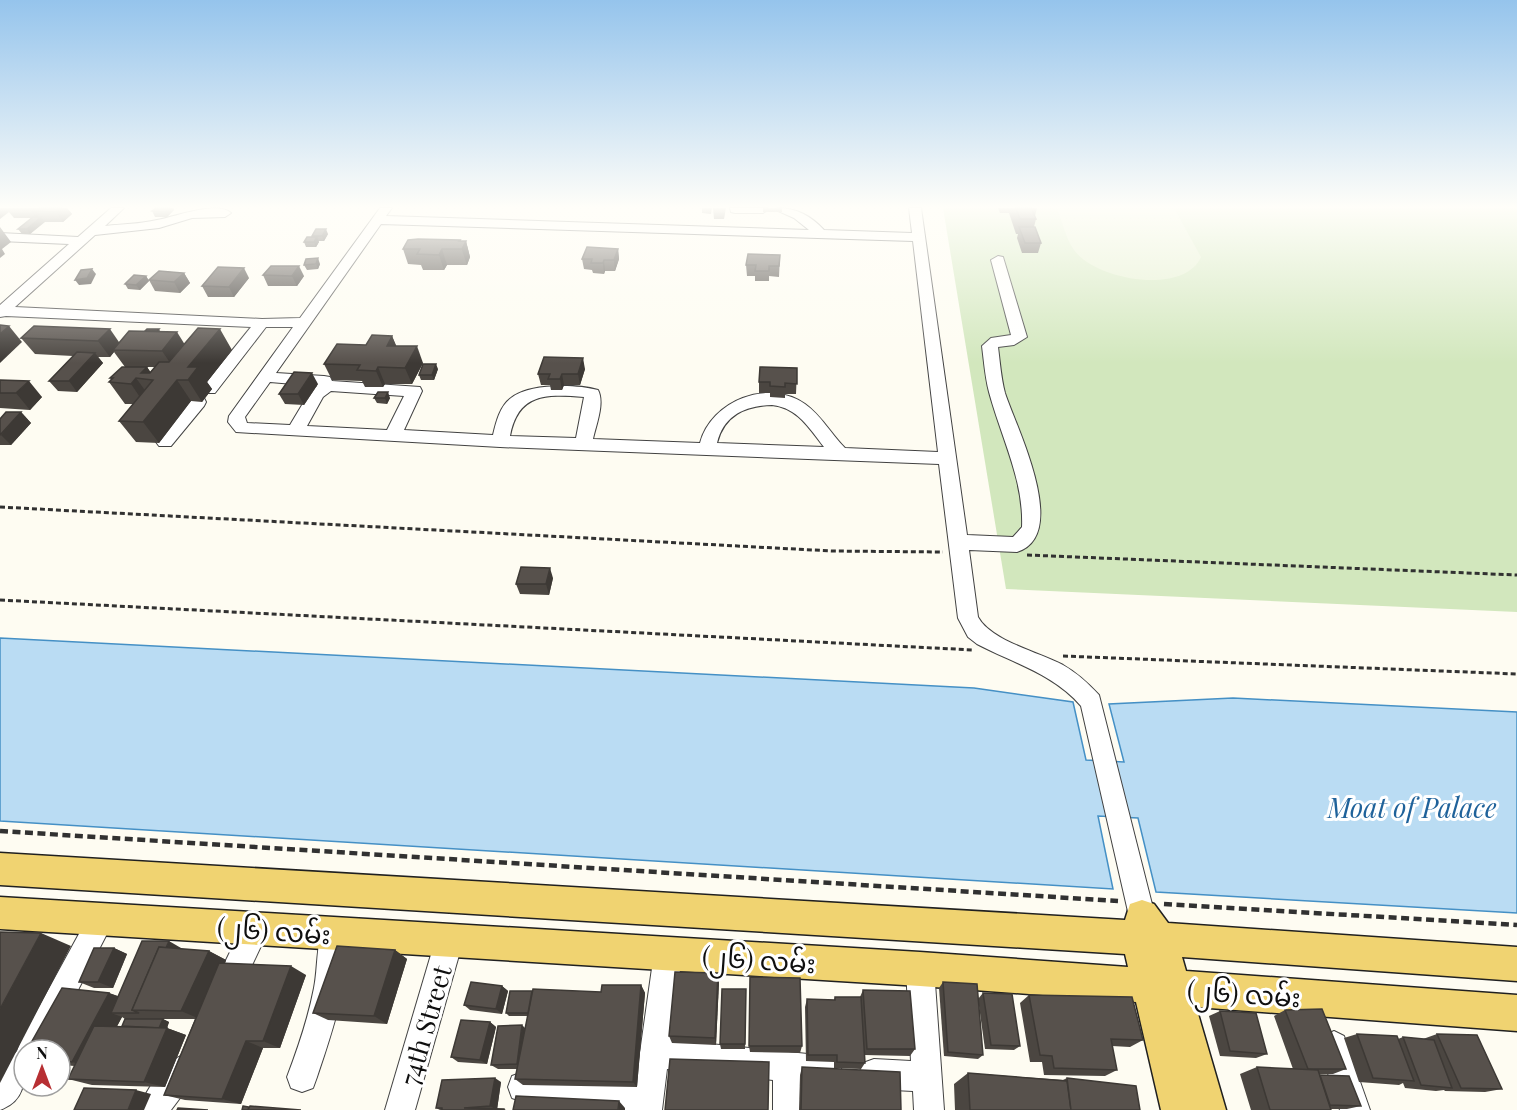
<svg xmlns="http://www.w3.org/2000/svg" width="1517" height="1110" font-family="'Playfair Display','Noto Sans Myanmar',serif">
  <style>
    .green { fill: #d2e7bd }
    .pitch { fill: #e3efcf }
    .water { fill: #badcf3; stroke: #4590c5; stroke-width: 1.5 }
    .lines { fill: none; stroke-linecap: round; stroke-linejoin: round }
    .minor-casing { stroke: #424242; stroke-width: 2 }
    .major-casing { stroke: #202020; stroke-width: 3 }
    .path-far1 { stroke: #313131; stroke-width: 3; stroke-dasharray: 5 3; stroke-linecap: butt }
    .path { stroke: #313131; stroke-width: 4.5; stroke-dasharray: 8 4.5; stroke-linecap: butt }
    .minor { fill: #fff; fill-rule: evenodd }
    .major { fill: #f0d371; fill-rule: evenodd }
    .wall { fill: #4b4641 }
    .shaded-wall { fill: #3d3935 }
    .building { fill: #57514c; stroke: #3d3935; stroke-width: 1.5 }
    .labels { text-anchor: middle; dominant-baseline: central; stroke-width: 6; stroke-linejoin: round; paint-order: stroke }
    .near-street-label { font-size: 26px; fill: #0f0f0f; stroke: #fff }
    .near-water-label { font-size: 27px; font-style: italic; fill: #1f629a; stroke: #fff }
  </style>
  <rect width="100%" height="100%" fill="#fefcf2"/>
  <polygon class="green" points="943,208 1517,208 1517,612 1006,589"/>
  <path class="pitch" d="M1057,208H1174L1201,257C1184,296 1095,280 1074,250C1066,239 1062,221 1057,208Z"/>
  <polygon class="water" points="0,638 974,688 1073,702 1086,760 1124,762 1109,704 1233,698 1517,712 1517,913 1156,892 1138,818 1098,816 1113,889 0,821"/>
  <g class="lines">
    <g class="minor-casing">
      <g id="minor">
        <path d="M111,208H124L105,226C122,224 140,224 157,220C175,217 217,200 231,213L225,217L192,218L159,228L95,235L15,307L262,319L300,318L380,208H392L386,216L809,230L794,218L776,210L777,208C797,208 811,216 824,230L912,233L909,208H921L967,535L1013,537L1022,527C1024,480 1001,437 989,392C985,377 984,361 982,346L991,338L1011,335L991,260L998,256L1003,257L1027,337L1014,345L998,347C1000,362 1001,378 1005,393C1016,427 1071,535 1017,552L969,550L978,617C991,641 1039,652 1063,665C1077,673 1088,683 1099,695L1155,916L1151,925L1142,929L1133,925L1129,916L1081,706C1054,674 1013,663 977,644L968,637L958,618L939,464L500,447L236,432L228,422L229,416L293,327H266L215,393H203L201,389L251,327L6,316L0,317V305L69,244L0,241V233L78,237ZM381,224L913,241L938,452L845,448C831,434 821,415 805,404C768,378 711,401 700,443L593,439C596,425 605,403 598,390C576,384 529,383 511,398C500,406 496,422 493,435L404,430L422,391L420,387L332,381L330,377L324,376L276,373ZM270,382L317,386L311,390L290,425L247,423L245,417ZM331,391L404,396L387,430L307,426L323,397ZM584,397L576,438L510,436C518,393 546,394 584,397ZM772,405C798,408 809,428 824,447L717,443C724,415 745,406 772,405Z"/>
        <polygon points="730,208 768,208 769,209 763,213 735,213 731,212"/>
        <polygon points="198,397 204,398 206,402 204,406 171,446 159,446 156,442 159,438 192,398"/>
        <path d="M101,906L110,910L114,919L110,928L47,1050H24C24,1076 29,1099 0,1110V1070L17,1051L21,1040L92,910Z"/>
        <polygon points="256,916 266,919 269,929 237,997 227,1001 217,997 213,987 246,919"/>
        <path d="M334,920L344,924C358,959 329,1041 317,1077L313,1088L302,1092L291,1088L287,1077C298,1048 308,1019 314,988C318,968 316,944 324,924Z"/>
        <polygon points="449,927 459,931 463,941 415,1110 385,1110 435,941 439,931"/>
        <polygon points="668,940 678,944 682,954 671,1040 827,1056 838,1060 842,1071 838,1082 827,1086 803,1083 803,1110 773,1110 773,1080 667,1069 662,1110 622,1110 523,1102 512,1098 508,1087 512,1076 523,1072 636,1081 654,954 658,944"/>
        <polygon points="920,955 930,959 934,969 944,1110 914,1110 913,1091 874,1089 863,1085 859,1074 863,1063 874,1059 911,1061 906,969 910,959"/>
        <polygon points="1334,1031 1344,1036 1370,1110 1340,1110 1319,1046 1324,1036"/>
        <path d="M181,1056L192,1060L196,1071L192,1082L171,1110H138C146,1091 162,1064 181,1056Z"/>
      </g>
    </g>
    <g class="major-casing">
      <polygon id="major" points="0,853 1125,920 1130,904 1142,900 1154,904 1168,923 1517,947 1517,981 1182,957 1186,971 1517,995 1517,1031 1196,1007 1226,1110 1161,1110 1136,1002 920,986 0,929 0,897 920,952 1128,967 1125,954 0,885"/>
    </g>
    <g class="path-far1">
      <polyline points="0,507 832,551 943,552"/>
      <polyline points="1027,555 1517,575"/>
      <polyline points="0,600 973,650"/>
      <polyline points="1063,656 1517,674"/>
    </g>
    <g class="path">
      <polyline points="0,831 1118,901"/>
      <polyline points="1164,904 1517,925"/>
    </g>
    <use href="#minor" class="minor"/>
    <use href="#major" class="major"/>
  </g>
  <g class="wall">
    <polygon points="0,208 67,208 72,214 63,222 44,222 30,234 22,234 18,229 32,218 14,218 9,212"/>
    <polygon points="156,208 173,208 174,210 167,217 155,217 152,211"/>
    <polygon points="702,208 712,208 711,214 702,213"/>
    <polygon points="713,208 726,208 724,219 714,219"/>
    <polygon points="748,208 793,208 782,208 782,212 763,212 763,208"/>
    <polygon points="998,208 1037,208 1035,216 1036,219 1034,227 1041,243 1038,253 1022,253 1017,238 1018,234 1016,234 1009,213 1000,213"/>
    <polygon points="328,234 324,241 318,241 319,242 316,247 306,247 304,242 312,237 312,236"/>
    <polygon points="460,240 460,241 466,241 470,257 467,265 447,265 444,270 423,270 421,265 408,264 403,249"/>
    <polygon points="618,249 619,259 615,271 605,271 604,274 593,273 592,270 584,269 582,259"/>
    <polygon points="780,255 779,277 769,276 769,281 755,281 755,276 747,276 746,265"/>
    <polygon points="320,264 318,269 307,270 304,265"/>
    <polygon points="184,273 190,283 180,293 155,291 149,280"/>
    <polygon points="263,275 304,276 297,286 268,286"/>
    <polygon points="146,276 149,281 140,290 128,289 125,284"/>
    <polygon points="249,278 234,297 208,297 202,286"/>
    <polygon points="34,326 119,343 145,331 159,329 160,331 185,344 232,350 207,382 212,389 202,402 191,401 159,443 136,442 119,421 133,404 125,404 109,382 111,379 110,378 147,367 150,372 155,367 125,367 114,352 110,357 98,357 103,363 77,392 58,391 49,381 73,356 35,354 21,338"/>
    <polygon points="392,336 396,346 423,363 412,384 385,384 383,387 365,387 362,381 332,380 324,364 366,345"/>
    <polygon points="797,368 796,394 785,394 785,398 770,397 770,393 759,393 759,382"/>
    <polygon points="438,369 434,380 421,380 419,375"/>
    <polygon points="585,369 580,385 564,385 562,390 551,390 550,385 541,385 538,374"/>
    <polygon points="0,380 42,397 30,410 0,408"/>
    <polygon points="318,384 304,405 285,404 279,394"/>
    <polygon points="374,398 390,398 387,404 377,403"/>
    <polygon points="21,412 31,423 11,445 0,445 0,419"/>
    <polygon points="553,578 549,595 520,594 516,584"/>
    <polygon points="114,948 127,954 113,988 94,988 79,982"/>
    <polygon points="181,948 181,949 209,951 226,960 225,964 306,975 280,1048 263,1048 241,1104 185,1100 164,1095 195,1019 125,1019 122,1017 117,1026 122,1026 163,1019 169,1022 167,1028 186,1035 165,1087 92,1085 68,1079 75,1066 60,1065 60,1050 109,993 118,996"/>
    <polygon points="395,950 407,959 387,1024 328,1020 313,1013"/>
    <polygon points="718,973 719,982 716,1045 672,1043 669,1036"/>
    <polygon points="943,982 983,1055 978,1059 944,1056 939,988"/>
    <polygon points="641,985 645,993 637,1087 523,1085 515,1079 517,1069 498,1069 491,1065 525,1028 528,1016 509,1016 506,1013 601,992"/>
    <polygon points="502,986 508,991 502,1014 470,1010 464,1005"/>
    <polygon points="863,990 915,1049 910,1056 864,1055 865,1063 861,1069 834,1068 834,1062 806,1061 805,1007 807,999 834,1000 835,997 860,997"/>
    <polygon points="983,993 1020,1046 1014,1050 985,1049 978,999"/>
    <polygon points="746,995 745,1049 721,1049 720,1044"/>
    <polygon points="1029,995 1143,1040 1130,1047 1112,1046 1117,1070 1105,1076 1044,1075 1042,1062 1030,1062 1020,1003"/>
    <polygon points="1285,1010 1346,1069 1333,1074 1319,1074 1320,1075 1361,1106 1347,1109 1331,1109 1331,1110 1251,1110 1240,1074 1257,1067 1293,1069 1274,1016"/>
    <polygon points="1220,1011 1267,1054 1256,1058 1220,1056 1209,1016"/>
    <polygon points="490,1022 496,1027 487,1064 458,1062 451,1057"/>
    <polygon points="1357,1034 1398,1039 1403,1037 1423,1039 1437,1034 1502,1089 1485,1092 1445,1091 1444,1090 1436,1091 1405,1088 1403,1083 1399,1085 1359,1082 1344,1038"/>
    <polygon points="749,1046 802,1046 800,1053 750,1052"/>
    <polygon points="802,1067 901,1110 799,1110 800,1075"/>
    <polygon points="968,1073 1063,1080 1067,1078 1140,1110 955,1110 954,1084"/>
    <polygon points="501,1082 497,1109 504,1109 506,1110 440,1110 436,1108"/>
  </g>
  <g class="shaded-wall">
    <polygon points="0,208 6,208 9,212 0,219"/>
    <polygon points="28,208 43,208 36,211 39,215 36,218"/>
    <polygon points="61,208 67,208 72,214 63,222 56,212"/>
    <polygon points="169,208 173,208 174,210 167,217 165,212"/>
    <polygon points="41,217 45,222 30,234 27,229"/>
    <polygon points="0,227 11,242 2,249 5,254 0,258"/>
    <polygon points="326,229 328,234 324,241 322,236"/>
    <polygon points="317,237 319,242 316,247 314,242"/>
    <polygon points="460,240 462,248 466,241 470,257 467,265 459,241"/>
    <polygon points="442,249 447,265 444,270 439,255"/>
    <polygon points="618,249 619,259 615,271 614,260"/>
    <polygon points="318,258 320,264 318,269 316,264"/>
    <polygon points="604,260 605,271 604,274 603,263"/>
    <polygon points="299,266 304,276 297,286 292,276"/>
    <polygon points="244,268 249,278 234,297 229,287"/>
    <polygon points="92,269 96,274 91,284 79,285 75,280"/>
    <polygon points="184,273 190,283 180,293 174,282"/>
    <polygon points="146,276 149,281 140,290 136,285"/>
    <polygon points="9,326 22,342 0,363 0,334"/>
    <polygon points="110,329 121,345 113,350 114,352 110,357 98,341"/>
    <polygon points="220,329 232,350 207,382 212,389 202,402 188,380 188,367"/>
    <polygon points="177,332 187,348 173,367 162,351"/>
    <polygon points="392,336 399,352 387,346"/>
    <polygon points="417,346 423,363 412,384 405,368"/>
    <polygon points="95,353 103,363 77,392 69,381"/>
    <polygon points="583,358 585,369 580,385 578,374"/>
    <polygon points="436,364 438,369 434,380 432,375"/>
    <polygon points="147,367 162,388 153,380 141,373"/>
    <polygon points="378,367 385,384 383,387 376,371"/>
    <polygon points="312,373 318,384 304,405 298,394"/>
    <polygon points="562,374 564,385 562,390 560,379"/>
    <polygon points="136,378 152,400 146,406 131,384"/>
    <polygon points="177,380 191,401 159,443 143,422"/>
    <polygon points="29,381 42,397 30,410 16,393"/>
    <polygon points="388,392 390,398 387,404 385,398"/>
    <polygon points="21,412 31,423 11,445 1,435"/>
    <polygon points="550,568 553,578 549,595 546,584"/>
    <polygon points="41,933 71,946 0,1083 0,1009"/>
    <polygon points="169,941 181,948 155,1011 140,1011"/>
    <polygon points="114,948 127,954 113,988 98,982"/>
    <polygon points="395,950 407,959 387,1024 374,1016"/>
    <polygon points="209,951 226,960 200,1019 181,1011"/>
    <polygon points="291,966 306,975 280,1048 263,1041"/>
    <polygon points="718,973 719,982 716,1045 715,1038"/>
    <polygon points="641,985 645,993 637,1087 633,1082"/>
    <polygon points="502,986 508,991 502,1014 496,1009"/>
    <polygon points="109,993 130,1001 111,1013 122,1017 95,1068 72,1062"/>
    <polygon points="163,1019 169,1022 167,1028 186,1035 165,1087 144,1082 159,1028"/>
    <polygon points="490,1022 496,1027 487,1064 480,1060"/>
    <polygon points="522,1025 527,1030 522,1068 517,1064"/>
    <polygon points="246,1041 263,1048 241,1104 222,1099"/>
    <polygon points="495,1078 501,1082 497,1110 490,1106"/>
    <polygon points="136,1090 151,1094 144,1110 128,1110"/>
    <polygon points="619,1101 625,1108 625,1110 618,1110"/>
  </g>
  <g class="building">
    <polygon points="40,208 61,208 56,212 36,211"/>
    <polygon points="156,208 169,208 165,212 152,211"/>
    <polygon points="1016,208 1031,208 1036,219 1020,219"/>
    <polygon points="33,217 41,217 27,229 18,229"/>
    <polygon points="1019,227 1035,227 1041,243 1025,243"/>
    <polygon points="316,229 326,229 322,236 312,236"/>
    <polygon points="307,237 317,237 314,242 304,242"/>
    <polygon points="418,239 460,240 459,241 466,241 462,249 442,249 439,255 417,254 420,249 403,249 408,240"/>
    <polygon points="587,247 618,249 614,260 604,260 603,263 591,263 592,259 582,259"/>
    <polygon points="748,254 780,255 779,266 769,266 769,271 755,271 756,265 746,265"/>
    <polygon points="318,258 316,264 304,265 306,259"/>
    <polygon points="271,266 299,266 292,276 263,275"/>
    <polygon points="218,267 244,268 229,287 202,286"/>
    <polygon points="92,269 87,278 75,280 81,270"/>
    <polygon points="159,271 184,273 174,282 149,280"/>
    <polygon points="134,275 146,276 136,285 125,284"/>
    <polygon points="0,325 9,326 0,334"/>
    <polygon points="34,326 110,329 98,341 21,338"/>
    <polygon points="198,328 220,329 188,367 198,367 188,380 177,380 143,422 119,421 153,380 136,378 131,384 109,382 113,378 110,378 122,367 147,367 141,373 150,373 159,362 169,362"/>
    <polygon points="147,329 159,329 157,331 145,331"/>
    <polygon points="129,331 177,332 162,351 113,350"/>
    <polygon points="372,335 392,336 387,346 417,346 405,368 378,367 376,371 357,370 360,365 324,364 337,344 366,345"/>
    <polygon points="77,352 95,353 69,381 49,381"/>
    <polygon points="544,357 583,358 578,374 562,374 560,379 548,379 550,374 538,374"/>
    <polygon points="423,364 436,364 432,375 419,375"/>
    <polygon points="760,367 797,368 797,384 785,383 785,387 770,386 770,382 759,382"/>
    <polygon points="294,372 312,373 298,394 279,394"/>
    <polygon points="0,380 29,381 16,393 0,393"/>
    <polygon points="378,392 388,392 385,398 374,398"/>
    <polygon points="6,412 21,412 0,435 0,419"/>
    <polygon points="521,567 550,568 546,584 516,584"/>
    <polygon points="0,932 41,933 0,1009"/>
    <polygon points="142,941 169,941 166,948 159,947 132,1010 139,1013 111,1013"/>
    <polygon points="337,946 395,950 374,1016 313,1013"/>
    <polygon points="159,947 209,951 181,1011 132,1010"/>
    <polygon points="94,948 114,948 98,982 79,982"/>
    <polygon points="219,963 291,966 263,1041 246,1041 222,1099 164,1095"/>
    <polygon points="675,972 718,973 715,1038 669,1036"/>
    <polygon points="750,977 800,978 802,1046 749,1046"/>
    <polygon points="471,982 502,986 496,1009 464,1005"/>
    <polygon points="943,982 977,984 983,1055 948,1052"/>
    <polygon points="602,985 641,985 633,1082 515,1079 533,989 601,992"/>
    <polygon points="62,988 109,993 72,1062 60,1061 60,1050 27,1050"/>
    <polygon points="722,989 746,989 745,1044 720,1044"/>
    <polygon points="863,990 910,991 915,1049 867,1049"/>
    <polygon points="510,991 532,991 528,1013 506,1013"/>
    <polygon points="983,993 1012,994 1020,1046 991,1045"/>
    <polygon points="1029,995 1132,997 1143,1040 1111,1039 1117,1070 1054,1068 1052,1056 1040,1055"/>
    <polygon points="835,997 861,997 865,1063 837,1062 837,1055 808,1055 807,999 835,1000"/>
    <polygon points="1322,1009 1346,1069 1308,1069 1285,1010"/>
    <polygon points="1220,1011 1256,1013 1267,1054 1230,1051"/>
    <polygon points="125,1019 163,1019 159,1028 122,1026"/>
    <polygon points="461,1020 490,1022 480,1060 451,1057"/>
    <polygon points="522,1025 517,1064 491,1065 498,1026"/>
    <polygon points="94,1026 167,1028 144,1082 68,1079"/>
    <polygon points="1357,1034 1397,1036 1414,1081 1373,1078"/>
    <polygon points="1437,1034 1477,1035 1502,1089 1461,1088"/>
    <polygon points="1403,1037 1434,1040 1452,1088 1421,1085"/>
    <polygon points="670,1059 769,1062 768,1110 665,1110"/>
    <polygon points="802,1067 900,1072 901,1110 801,1110"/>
    <polygon points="1257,1067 1318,1070 1331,1110 1270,1110"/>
    <polygon points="968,1073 1067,1081 1071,1110 970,1110"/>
    <polygon points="1320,1075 1349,1076 1361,1106 1330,1105"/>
    <polygon points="495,1078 490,1106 464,1108 504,1109 504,1110 442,1110 442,1108 436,1108 442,1080"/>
    <polygon points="1067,1078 1136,1086 1140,1110 1071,1110"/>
    <polygon points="84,1088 136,1090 128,1110 74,1110"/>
    <polygon points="516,1096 619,1101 618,1110 513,1110"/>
    <polygon points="243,1106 249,1107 248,1110 242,1110"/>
    <polygon points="250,1106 301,1110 248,1110"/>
    <polygon points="178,1108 208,1110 177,1110"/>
  </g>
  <linearGradient id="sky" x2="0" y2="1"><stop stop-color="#95c4ec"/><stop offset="0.57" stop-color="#fffef9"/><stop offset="1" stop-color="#fffef9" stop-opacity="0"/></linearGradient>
  <rect width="1517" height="363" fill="url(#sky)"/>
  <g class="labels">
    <g class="near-street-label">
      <text transform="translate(274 930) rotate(4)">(၂၆) လမ်း</text>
      <text transform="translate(759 959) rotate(4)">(၂၆) လမ်း</text>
      <text transform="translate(1244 993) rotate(4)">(၂၆) လမ်း</text>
      <text transform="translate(425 1025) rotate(-74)">74th Street</text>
    </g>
    <g class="near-water-label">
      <text x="1412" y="807">Moat of Palace</text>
    </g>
  </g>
  <g transform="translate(42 1068)"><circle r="28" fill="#ffffff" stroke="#9f9f9f" stroke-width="1.5"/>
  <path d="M0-4.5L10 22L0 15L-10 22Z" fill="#b72f33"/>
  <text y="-9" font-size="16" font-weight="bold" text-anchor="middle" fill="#0f0f0f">N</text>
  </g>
</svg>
